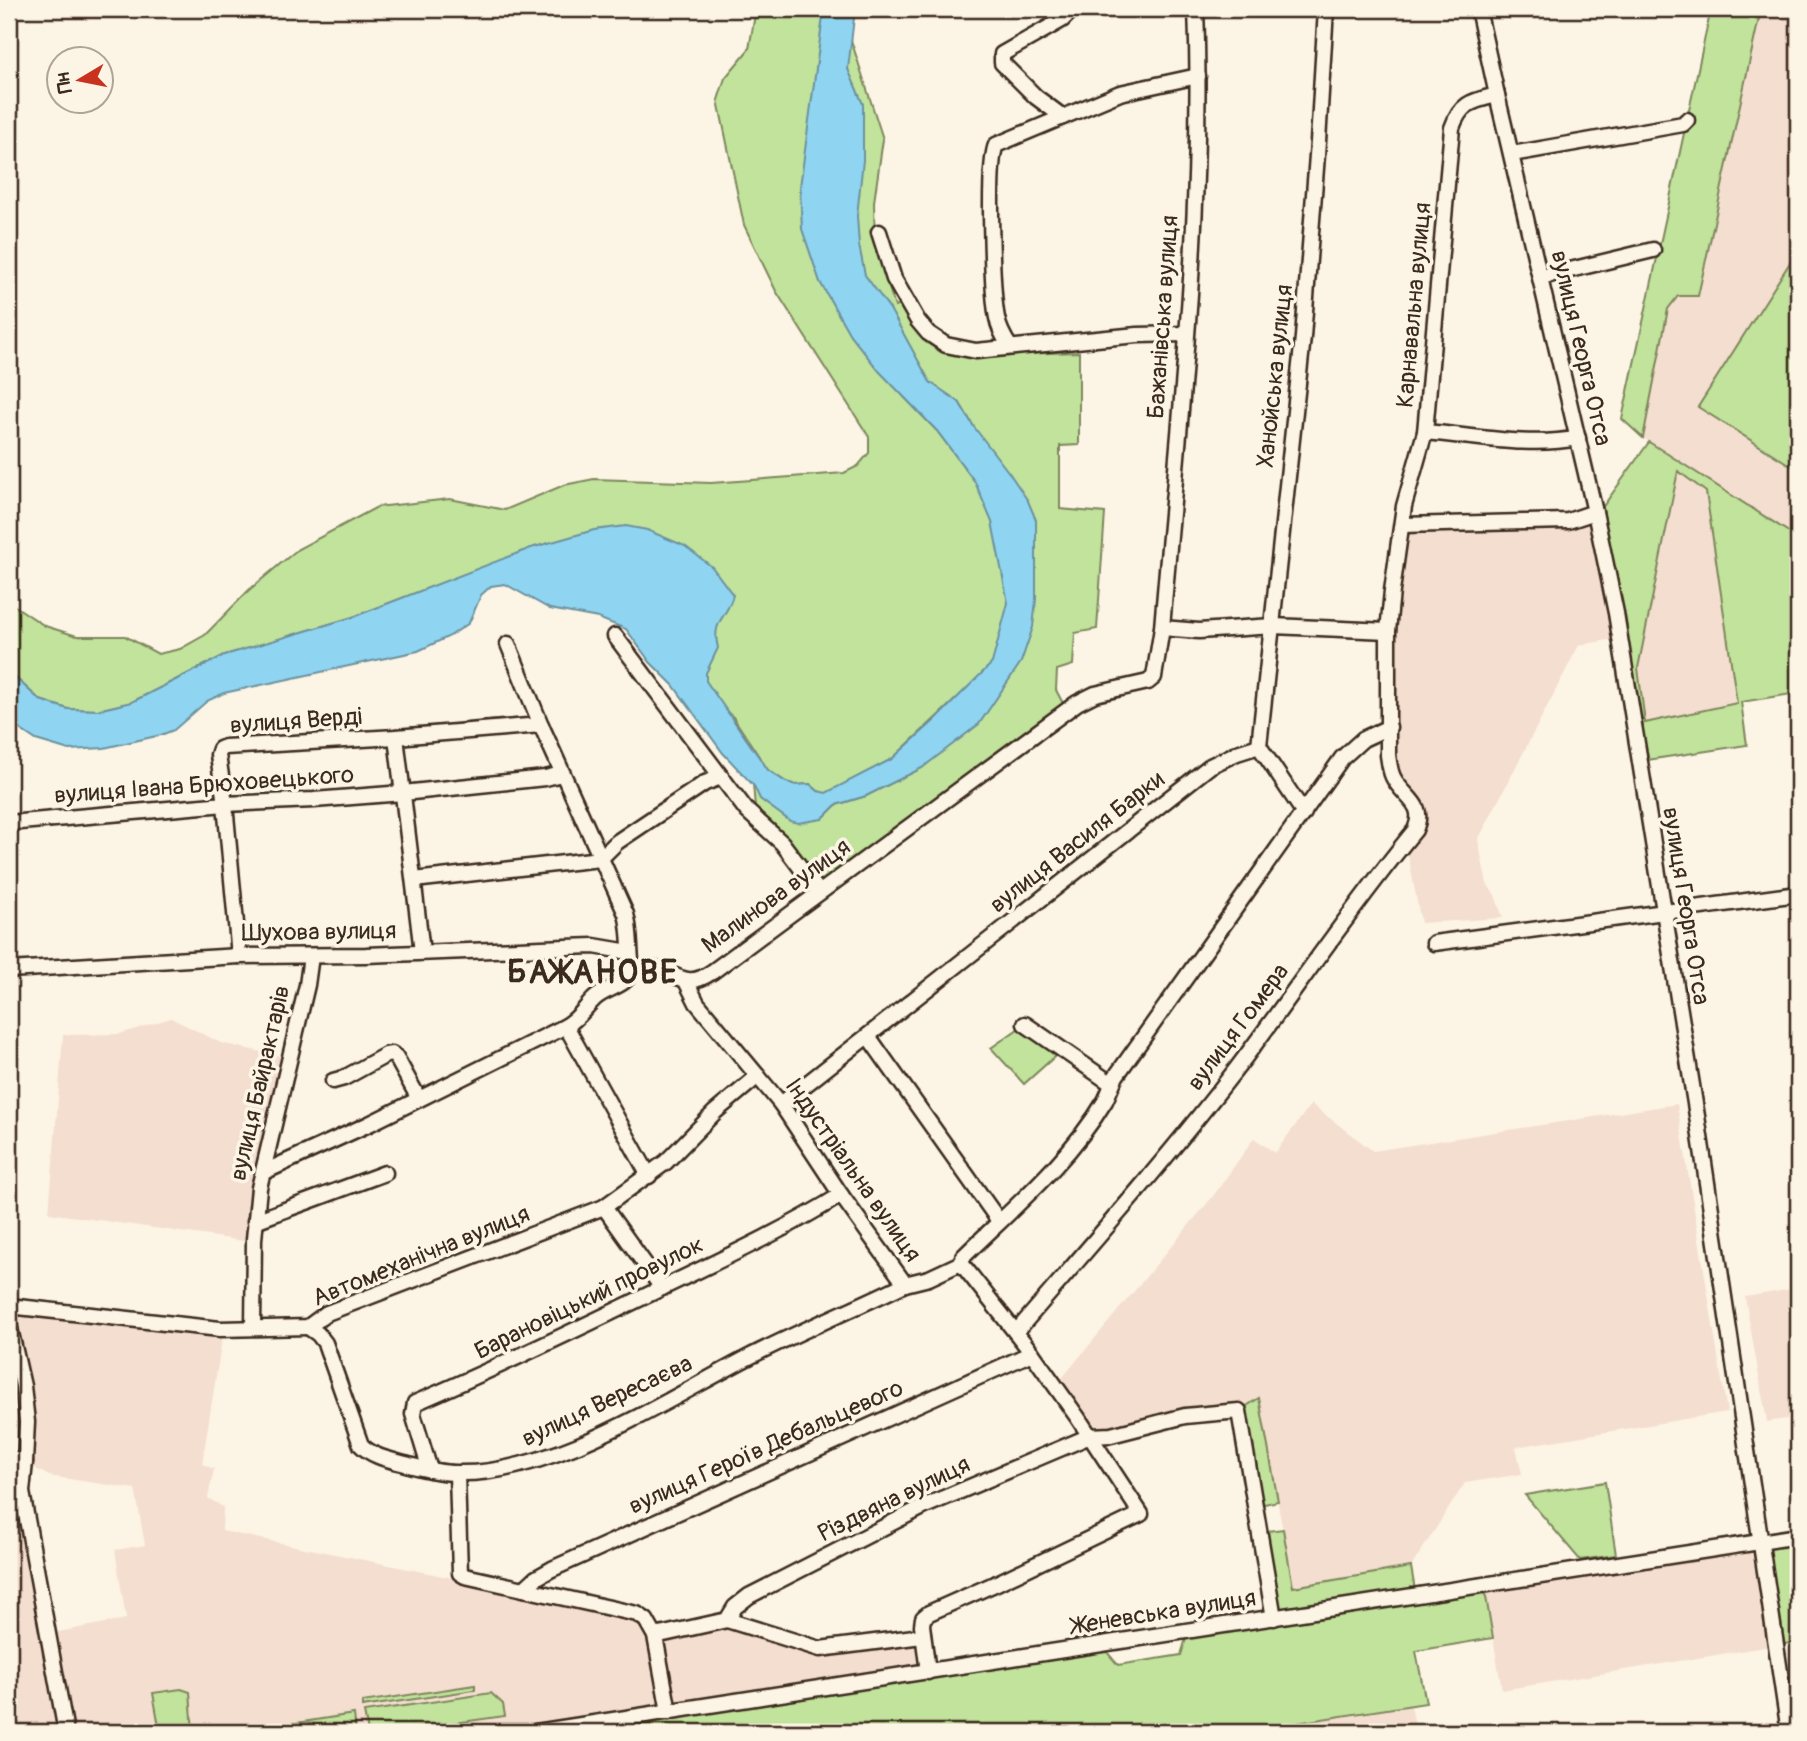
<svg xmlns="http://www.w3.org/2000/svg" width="1807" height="1741" font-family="Pangolin,sans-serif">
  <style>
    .built { fill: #f4decf }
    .green { fill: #c1e39c; stroke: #7e865d; stroke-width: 2; fill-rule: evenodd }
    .water { fill: #8fd5f1; stroke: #6d919d; stroke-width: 2 }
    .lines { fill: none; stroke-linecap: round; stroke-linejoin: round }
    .minor-casing { stroke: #3b2a1e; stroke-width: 19 }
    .minor { stroke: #fcf5e5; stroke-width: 14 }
    .labels { text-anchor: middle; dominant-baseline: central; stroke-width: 7; stroke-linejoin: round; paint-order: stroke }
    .street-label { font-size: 24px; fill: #3b2a1e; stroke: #fcf5e5 }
    .district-label { font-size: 32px; font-weight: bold; letter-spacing: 2px; fill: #3b2a1e; stroke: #fcf5e5 }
  </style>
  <rect width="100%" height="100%" fill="#fcf5e5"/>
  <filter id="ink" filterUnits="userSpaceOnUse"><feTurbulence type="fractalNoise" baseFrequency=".0143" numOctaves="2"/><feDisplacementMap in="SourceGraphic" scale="14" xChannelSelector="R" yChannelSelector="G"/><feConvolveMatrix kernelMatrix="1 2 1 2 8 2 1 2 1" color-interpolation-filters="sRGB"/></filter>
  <g filter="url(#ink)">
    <g class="built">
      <polygon points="1761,9 1798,9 1798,250 1698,407 1798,470 1798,538 1643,438 1668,309 1678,296 1698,295"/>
      <polygon points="1678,470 1706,492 1737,703 1645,723 1638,668"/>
      <polygon points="1592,522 1615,639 1579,645 1478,840 1487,884 1495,895 1503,918 1421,923 1407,849 1418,837 1427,815 1401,779 1393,757 1394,630 1403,529"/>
      <polygon points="171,1018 221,1043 284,1057 244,1241 49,1213 63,1035 120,1034"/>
      <polygon points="1311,1104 1373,1151 1677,1104 1727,1412 1516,1447 1522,1474 1465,1483 1411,1567 1293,1587 1259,1398 1239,1411 1090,1436 1057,1384 1214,1195 1254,1138 1275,1153"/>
      <polygon points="1798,1288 1798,1417 1767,1422 1745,1297"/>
      <polygon points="16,1312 222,1339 202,1464 214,1469 208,1498 223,1507 222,1531 601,1608 640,1623 655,1636 727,1620 820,1649 922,1636 928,1672 536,1732 9,1732 9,1459 16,1459 48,1634 126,1619 115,1550 145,1545 135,1489 49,1476 31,1466 36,1427 29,1376"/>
      <polygon points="1760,1542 1777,1645 1502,1690 1484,1585"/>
      <polygon points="1411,1705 1416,1732 1238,1732"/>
    </g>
    <g class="green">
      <path d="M756,9H841L883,139L874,202L875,243L895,307L905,304L933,343L984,355L1079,352V445L1060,446V509L1105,513L1097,629L1075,633L1073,665L1057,670L1056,690L1067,711L825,882L820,883L755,807L753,784L822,819L836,805L866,796L922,768L946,748L960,695L892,759L826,794L818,791L810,784L796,785L786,782L768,770L733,717L722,708L685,647L496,562L353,617L225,655L132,702L98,710L68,709L40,700L9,672V602L45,626L77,636H125L158,654L180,649L205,635L249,590L298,549L377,507L450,499L505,510L564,485L594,479L711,483L844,473L858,466L869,453V437L776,291L744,225L718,100L725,78L749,49ZM905,398L959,402L974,427L970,475L937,431Z"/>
      <polygon points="1711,9 1761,9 1698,296 1678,296 1668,309 1643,438 1622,419"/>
      <polygon points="1798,250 1798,470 1698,407"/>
      <path d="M1649,442L1798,538V693L1741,702L1747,745L1640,761L1595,512L1604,505ZM1678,471L1706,492L1737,703L1645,723L1638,668Z"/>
      <polygon points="1025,1024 1063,1049 1024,1084 991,1048"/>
      <polygon points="1259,1398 1278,1501 1255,1506 1239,1411"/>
      <polygon points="1605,1482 1616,1555 1580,1560 1525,1495"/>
      <polygon points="1283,1529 1293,1587 1411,1567 1416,1596 1484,1585 1493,1638 1416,1651 1426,1703 1238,1732 536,1732 1101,1645 1118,1665 1181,1655 1188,1632 1274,1618 1259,1532"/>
      <polygon points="1798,1536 1798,1642 1777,1645 1760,1542"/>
      <polygon points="475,1685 475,1690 362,1707 362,1702"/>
      <polygon points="181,1689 190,1692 193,1732 160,1732 153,1693"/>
      <polygon points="491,1693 503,1704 505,1716 390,1732 368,1732 364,1712"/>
      <polygon points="354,1714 356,1732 263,1732 265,1728"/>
    </g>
    <path class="water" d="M824,9H855L848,69L863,104V160L857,216L859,245L865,275L890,309L930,382L959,402L974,427L1010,474L1028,501L1036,520V599L1033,627L1021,662L979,724L922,768L866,796L836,805L822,819L798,823L790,821L760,799L754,786L723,753L673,685L650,662L626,629L598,618L550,609L505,584L491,586L481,595L469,623L450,636L418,651L224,693L207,701L174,730L161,735L104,748L69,750L36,740L9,722V672L40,700L68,709L98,710L132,702L225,655L353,617L531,548L594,530L626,526L647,530L685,546L712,567L733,595C727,619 711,620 718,648L706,673V681L768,770L786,782L796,785L810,784L818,791L826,793L892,759L934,721L992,663L1008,603L992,522L975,482L937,431L879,371L850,335L820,282L802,229L800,187Z"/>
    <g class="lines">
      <g class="minor-casing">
        <g id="minor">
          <polyline points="1497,95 1595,512 1616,613 1697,1116 1789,1732"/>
          <polyline points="1063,117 1036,97 1002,63 1002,54 1062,20 1073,9"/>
          <polyline points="1512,154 1683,124 1687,120"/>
          <polyline points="879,232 894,279 918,321 928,333 946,345 976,351 1137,335 1186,334"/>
          <polyline points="1541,277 1653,250"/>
          <path d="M1010,347C1004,338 999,329 997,318C992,293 987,164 996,145L1120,93L1198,76"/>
          <path d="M1425,432C1475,436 1529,448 1578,438"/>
          <polyline points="1402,525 1568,521 1595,512"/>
          <polyline points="1162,628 1199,631 1273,626 1388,631"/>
          <polyline points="615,636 747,811 782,843 819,892"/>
          <path d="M508,644L541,725L626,914C631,932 629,950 632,968C639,969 647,968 654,969C681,974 685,990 712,972L1077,703L1095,694L1148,682L1154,677L1162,628C1179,422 1204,215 1196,9"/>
          <polyline points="396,737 422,952"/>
          <polyline points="1259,746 1303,337 1318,142 1326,9"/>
          <polyline points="9,823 225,804 314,800 403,793 545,778 562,774"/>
          <polyline points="414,880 600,859 617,842 705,783 721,777"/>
          <polyline points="1434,943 1798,894"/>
          <polyline points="239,956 225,804 218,755 220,749 225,747 396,737 541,725"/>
          <path d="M632,968C629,987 606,987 594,999C584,1009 579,1018 566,1026L649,1176"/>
          <polyline points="9,970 239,956 366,955 566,947 594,946 629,952"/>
          <path d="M686,981L697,1003L781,1104L841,1195L905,1284L929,1278L961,1263L963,1257C1012,1209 1069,1161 1105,1101C1109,1093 1112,1084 1116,1076L1342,758L1363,739L1389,727"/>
          <polyline points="1025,1024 1112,1084"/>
          <polyline points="868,1036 999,1221"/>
          <polyline points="333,1081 344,1078 386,1055 392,1054 396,1057 419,1099"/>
          <polyline points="781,1104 1210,766 1237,753 1259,746 1304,813"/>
          <polyline points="264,1172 369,1124 566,1026"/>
          <polyline points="604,1207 662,1288"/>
          <polyline points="255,1221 385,1173"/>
          <polyline points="9,1306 220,1329 308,1327 327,1313 604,1207 666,1162 715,1112 758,1076"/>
          <polyline points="9,1324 23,1386 27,1422 25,1462 9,1459"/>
          <polyline points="253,1327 254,1239 259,1188 307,985 311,956"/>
          <path d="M308,1327L318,1334L325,1343L361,1445C374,1458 392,1460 409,1465C424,1469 440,1473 456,1473C552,1476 667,1399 751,1356C802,1330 854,1309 905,1284"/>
          <path d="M1016,1332C1091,1245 1167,1159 1237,1068C1297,989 1352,906 1415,830C1427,803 1403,798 1393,777C1390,771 1389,762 1388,755V631L1392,591L1404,506L1425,432L1452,128C1461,102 1473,101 1497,95L1478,9"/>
          <polyline points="25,1462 22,1492 66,1732"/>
          <path d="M430,1470L413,1414L415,1403C499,1367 580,1328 662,1288C722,1259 783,1231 841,1195"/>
          <polyline points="457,1474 460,1573 465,1576 637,1614 646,1620 655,1636"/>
          <polyline points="524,1589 536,1578 552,1569 1032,1353"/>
          <polyline points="727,1620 820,1649 922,1636"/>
          <polyline points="928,1672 922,1625 923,1618 929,1613 999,1582 1141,1514 1078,1418 1032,1353 961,1263"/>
          <polyline points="669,1712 655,1636 727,1620 735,1607 749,1596 925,1506 1090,1436 1111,1435 1185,1416 1239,1411 1274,1618"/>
          <polyline points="536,1732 1798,1536"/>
        </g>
      </g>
      <use href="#minor" class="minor"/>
    </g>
  </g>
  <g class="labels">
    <g class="street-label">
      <text transform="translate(1414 305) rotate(-85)">Карнавальна вулиця</text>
      <text transform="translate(1163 317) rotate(-86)">Бажанівська вулиця</text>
      <text transform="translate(1581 348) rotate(77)">вулиця Георга Отса</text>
      <text transform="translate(1275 376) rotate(-84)">Ханойська вулиця</text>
      <text transform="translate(296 721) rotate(-4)">вулиця Верді</text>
      <text transform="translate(204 785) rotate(-4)">вулиця Івана Брюховецького</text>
      <text transform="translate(1077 842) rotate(-38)">вулиця Василя Барки</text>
      <text transform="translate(776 896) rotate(-36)">Малинова вулиця</text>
      <text transform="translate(1686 906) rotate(81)">вулиця Георга Отса</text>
      <text transform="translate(319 932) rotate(-1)">Шухова вулиця</text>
      <text transform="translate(1238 1027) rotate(-53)">вулиця Гомера</text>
      <text transform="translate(260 1083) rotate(-77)">вулиця Байрактарів</text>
      <text transform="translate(853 1170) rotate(55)">Індустріальна вулиця</text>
      <text transform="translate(421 1256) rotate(-22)">Автомеханічна вулиця</text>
      <text transform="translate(589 1298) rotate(-26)">Барановіцький провулок</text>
      <text transform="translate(607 1401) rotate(-25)">вулиця Вересаєва</text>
      <text transform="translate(766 1447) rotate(-24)">вулиця Героїв Дебальцевого</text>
      <text transform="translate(894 1499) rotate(-26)">Різдвяна вулиця</text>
      <text transform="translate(1164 1612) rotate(-9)">Женевська вулиця</text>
    </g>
    <g class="district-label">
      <text x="593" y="973">БАЖАНОВЕ</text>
    </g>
  </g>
  <rect width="1807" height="1741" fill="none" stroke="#fcf5e5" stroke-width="35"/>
  <rect x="18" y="18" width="1772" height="1706" fill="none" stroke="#3b2a1e" stroke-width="2.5" filter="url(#ink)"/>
  <g transform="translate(80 80) rotate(260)"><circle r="33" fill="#fcf5e5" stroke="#afa495" stroke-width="2"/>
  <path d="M0-5L12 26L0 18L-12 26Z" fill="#c8321e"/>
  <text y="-10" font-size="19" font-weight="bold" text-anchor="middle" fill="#3b2a1e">Пн</text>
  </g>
</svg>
